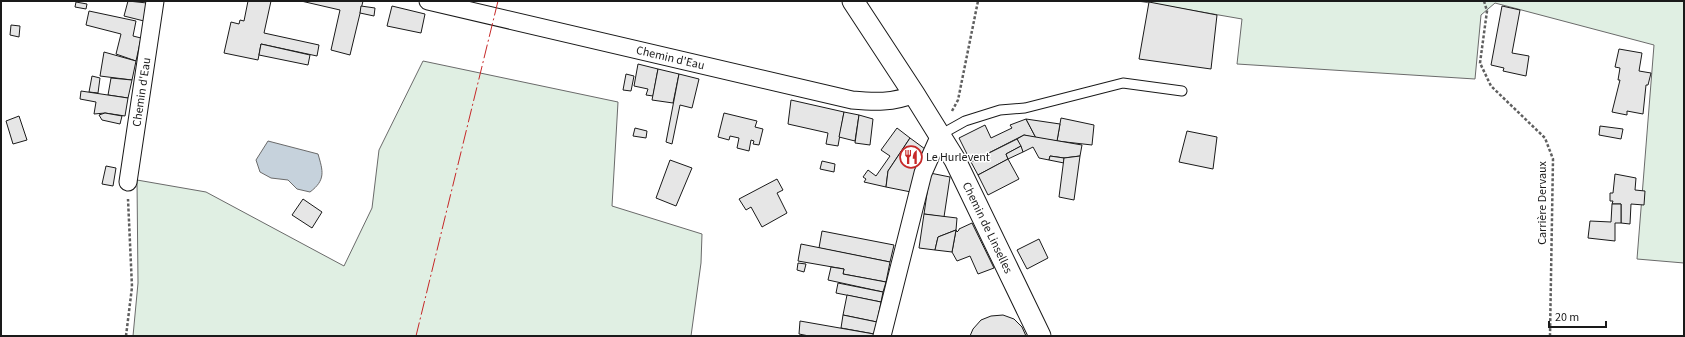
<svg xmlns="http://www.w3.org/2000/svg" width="1685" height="337" font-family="'Source Sans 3',sans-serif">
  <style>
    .green { fill: #e0efe3; stroke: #6a6a6a }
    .water { fill: #c6d2dc; stroke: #6a6a6a }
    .building { fill: #e6e6e6; stroke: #1a1a1a }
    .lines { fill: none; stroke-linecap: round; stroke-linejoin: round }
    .service-casing { stroke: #1a1a1a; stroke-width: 11 }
    .minor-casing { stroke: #1a1a1a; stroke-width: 19 }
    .tertiary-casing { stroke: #1a1a1a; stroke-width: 23 }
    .path { stroke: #5f5f5f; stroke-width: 2.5; stroke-dasharray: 3 2; stroke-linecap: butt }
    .service { stroke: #fff; stroke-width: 9 }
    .minor { stroke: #fff; stroke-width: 17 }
    .tertiary { stroke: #fff; stroke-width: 21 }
    .power { stroke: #c62828; stroke-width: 1; stroke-dasharray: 14 3 2 3; stroke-linecap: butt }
    .labels { text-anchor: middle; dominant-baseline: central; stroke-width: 3; stroke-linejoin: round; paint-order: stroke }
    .street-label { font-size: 12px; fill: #1a1a1a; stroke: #fff }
    .poi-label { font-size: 12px; fill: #1a1a1a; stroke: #fff; text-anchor: start }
  </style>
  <rect width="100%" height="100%" fill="#fff"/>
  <g class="green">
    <polygon points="1138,1 1684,1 1684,263 1637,259 1654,45 1495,3 1481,15 1475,79 1237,64 1242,19"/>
    <polygon points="423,61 618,102 612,206 702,234 701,263 691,336 133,336 138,283 137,180 206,192 344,266 372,208 379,150"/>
  </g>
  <path class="water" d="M268,141L318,154C323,171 326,180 310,192L297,189L288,180L271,178L260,172L256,160Z"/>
  <g class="building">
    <polygon points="128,1 147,3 144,21 124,16"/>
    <polygon points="248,1 271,1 264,33 319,45 317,56 261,44 258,60 224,53 231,22 239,24 240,20 244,21"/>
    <polygon points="301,1 363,1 350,55 331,50 340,10"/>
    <polygon points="76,2 87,4 86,9 75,7"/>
    <polygon points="1149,2 1217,15 1211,69 1139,59"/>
    <polygon points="361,6 375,8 374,16 360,13"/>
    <polygon points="392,6 425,14 421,33 387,26"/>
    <polygon points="1502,6 1520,10 1512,53 1529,56 1526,76 1503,71 1504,68 1491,65"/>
    <polygon points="89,11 136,21 133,36 141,38 136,61 116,54 121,34 86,25"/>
    <polygon points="11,25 20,26 19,37 10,35"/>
    <polygon points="261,44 310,55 308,65 259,55"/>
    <polygon points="1619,49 1642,53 1639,71 1651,73 1648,85 1646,85 1643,114 1627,111 1627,115 1612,112 1620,80 1618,80 1620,68 1615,67"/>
    <polygon points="104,52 136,61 132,80 100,76"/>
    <polygon points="638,64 658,69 653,96 646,95 648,89 634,86"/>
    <polygon points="658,69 679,74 673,103 652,100"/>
    <polygon points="626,74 634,76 631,91 623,90"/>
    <polygon points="679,74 699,79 692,108 680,105 672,144 666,142"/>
    <polygon points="92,76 100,78 98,93 89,92"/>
    <polygon points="111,78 132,80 128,98 108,95"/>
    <polygon points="81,91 128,98 125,116 105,113 94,114 96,102 80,99"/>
    <polygon points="791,100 844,112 838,146 826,144 828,133 788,124"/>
    <polygon points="844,112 859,115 855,141 839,137"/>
    <polygon points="105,113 122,116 120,124 102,120 99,115"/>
    <polygon points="724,113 757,121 755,127 763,129 759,145 753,144 754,141 751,140 749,151 737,148 739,138 730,136 729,140 718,137"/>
    <polygon points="859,115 873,119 870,145 855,143"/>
    <polygon points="19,116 27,140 13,144 6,121"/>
    <polygon points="1061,118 1094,125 1092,145 1057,141"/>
    <polygon points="1026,119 1036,138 1024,135 971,162 959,138 985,125 991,138 1012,128 1010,125"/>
    <polygon points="1026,119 1060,124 1057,141 1036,138"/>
    <polygon points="1600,126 1623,129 1621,139 1599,135"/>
    <polygon points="635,128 647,131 646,138 633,136"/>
    <polygon points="897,128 910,138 888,171 886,187 864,182 866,179 863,177 868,170 876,176 890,156 881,150"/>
    <polygon points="1187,131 1217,137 1213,169 1179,162"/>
    <polygon points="1024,135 1082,145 1080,156 1064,158 1050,156 1049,160 1039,158 1033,147 1023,152 1017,139"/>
    <polygon points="910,138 925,149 911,192 886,187 888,171"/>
    <polygon points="1017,139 1021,146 1006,154 1008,159 978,175 971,162"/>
    <polygon points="1021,146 1023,152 1008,159 1006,154"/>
    <polygon points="1050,156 1064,158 1064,163 1049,160"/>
    <polygon points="1080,156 1074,200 1059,197 1064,158"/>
    <polygon points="1008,159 1019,179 988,195 978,175"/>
    <polygon points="670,160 692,168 676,206 656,198"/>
    <polygon points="822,161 835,164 834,172 820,169"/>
    <polygon points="106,166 116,168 113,186 102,184"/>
    <polygon points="930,173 950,177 944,217 924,214"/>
    <polygon points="1615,174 1636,178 1635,190 1645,191 1644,205 1631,204 1630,224 1621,223 1621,204 1612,204 1613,201 1610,201 1610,193 1613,193"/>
    <polygon points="777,179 783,190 777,193 787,213 762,227 751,207 746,210 739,199"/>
    <polygon points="303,199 322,212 312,228 292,215"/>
    <polygon points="1612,204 1621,204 1621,223 1615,223 1615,241 1588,238 1590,221 1611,222"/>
    <polygon points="924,214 957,218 956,230 938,237 935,250 919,248"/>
    <polygon points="972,223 994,268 978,274 970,256 957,261 952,252 956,230 957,232 959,230 959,229"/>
    <polygon points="956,230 952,252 935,250 938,237"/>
    <polygon points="822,231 894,245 890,262 819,248"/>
    <polygon points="1039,239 1048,258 1027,269 1017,250"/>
    <polygon points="801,244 890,262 886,282 843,274 844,269 798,261"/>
    <polygon points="798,263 806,264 804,272 797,270"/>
    <polygon points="831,267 844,269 843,274 886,282 883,292 828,280"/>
    <polygon points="838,283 883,292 881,302 836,293"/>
    <polygon points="847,295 881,302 877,322 843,315"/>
    <polygon points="843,315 877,322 874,334 841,328"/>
    <polygon points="1003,315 1014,319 1022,327 1026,336 970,336 973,329 981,320 991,316"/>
    <polygon points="800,321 874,334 874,336 809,336 799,334"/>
  </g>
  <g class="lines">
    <g class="service-casing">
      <polyline id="service" points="940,135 965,121 1000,110 1025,108 1123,83 1182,91"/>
    </g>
    <g class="minor-casing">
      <g id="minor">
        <path id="s1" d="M428,1L852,100C874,102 893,103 914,94"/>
        <path id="s2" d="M128,182L155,1"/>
        <polyline points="882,336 923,173 940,135"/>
      </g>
    </g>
    <g class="tertiary-casing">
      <g id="tertiary">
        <path id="s3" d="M853,1L914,94L955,160L1040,336"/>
      </g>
    </g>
    <g class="path">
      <polyline points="1484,1 1487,11 1480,63 1491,86 1545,138 1553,159 1550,336"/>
      <polyline points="952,111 958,100 978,1"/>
      <polyline points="126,336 132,287 128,199"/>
    </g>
    <use href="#service" class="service"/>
    <use href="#minor" class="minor"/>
    <use href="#tertiary" class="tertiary"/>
    <polyline class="power" points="416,336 498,1"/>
  </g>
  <defs>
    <g id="restaurant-ring" transform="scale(1.15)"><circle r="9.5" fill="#fff" stroke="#c62828" stroke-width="1.5"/><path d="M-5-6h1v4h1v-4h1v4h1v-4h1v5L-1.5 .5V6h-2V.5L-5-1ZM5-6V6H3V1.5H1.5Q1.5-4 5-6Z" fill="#c62828"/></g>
  </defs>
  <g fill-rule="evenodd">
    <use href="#restaurant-ring" x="911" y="157"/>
  </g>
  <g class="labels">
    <g class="street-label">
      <text stroke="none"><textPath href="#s1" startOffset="249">Chemin d'Eau</textPath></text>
      <text stroke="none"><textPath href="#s2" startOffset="91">Chemin d'Eau</textPath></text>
      <text transform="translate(1542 203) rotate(-90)">Carrière Dervaux</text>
      <text stroke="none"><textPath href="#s3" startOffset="264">Chemin de Linselles</textPath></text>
    </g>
    <g class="poi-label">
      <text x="926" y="157">Le Hurlevent</text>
    </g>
  </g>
  <rect width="1685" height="337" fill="none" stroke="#1a1a1a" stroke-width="4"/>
  <path d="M1549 321v6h57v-6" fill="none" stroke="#1a1a1a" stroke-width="2"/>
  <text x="1555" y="321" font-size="12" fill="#1a1a1a" stroke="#ffffff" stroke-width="3" paint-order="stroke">20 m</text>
</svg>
